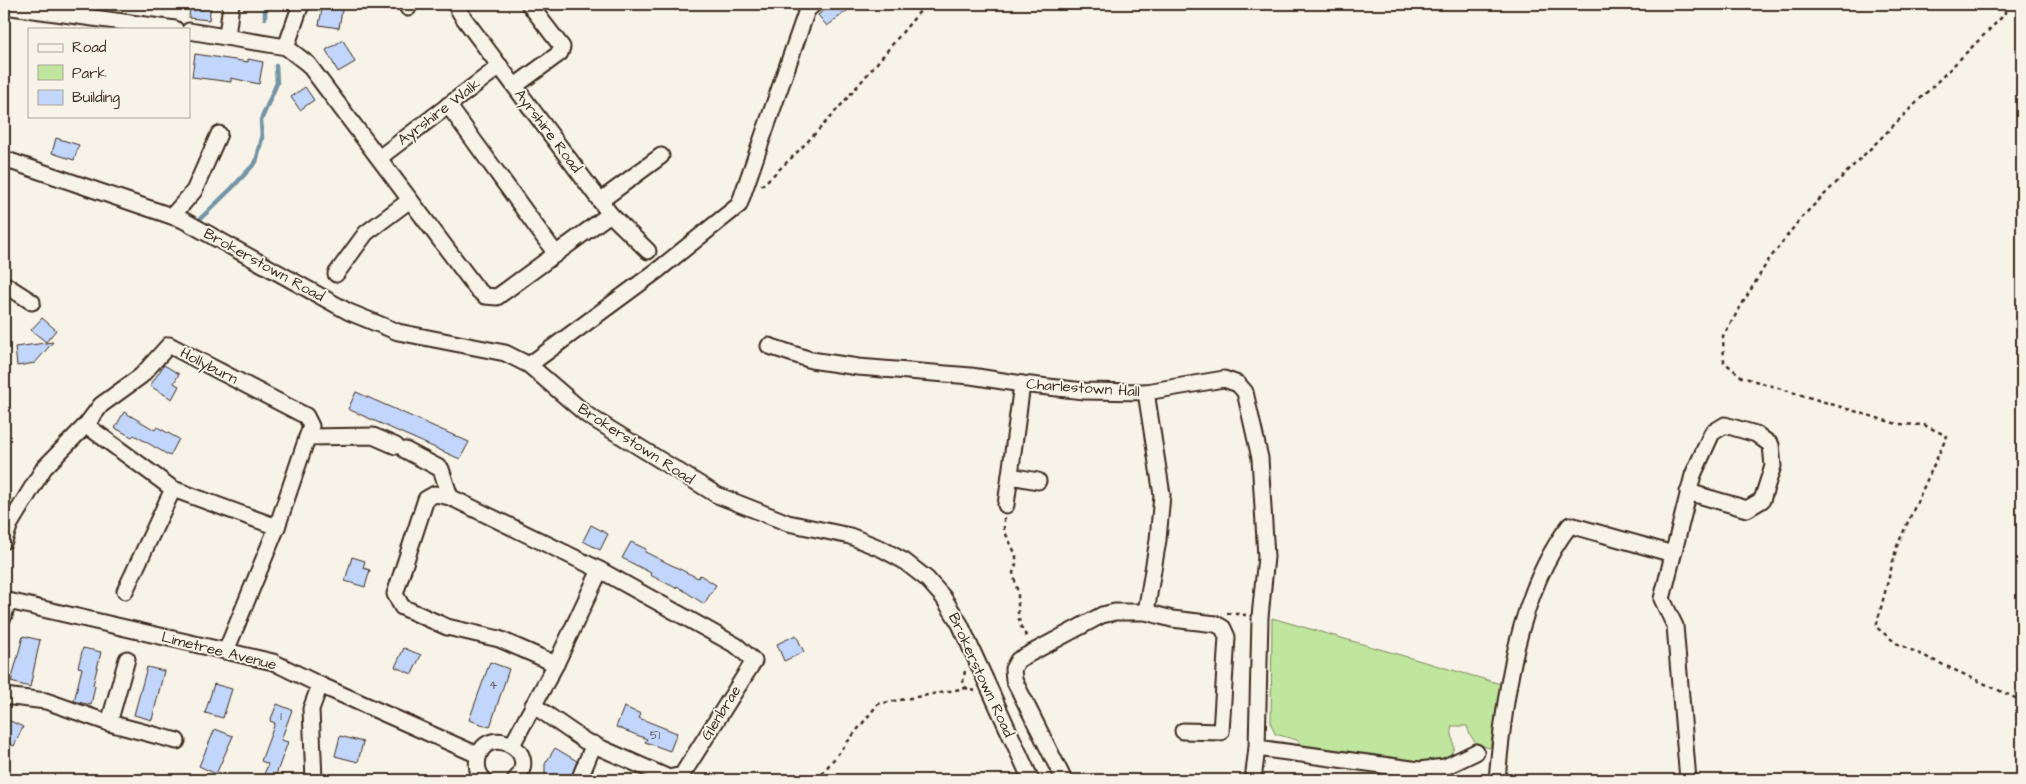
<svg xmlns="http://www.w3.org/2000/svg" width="2026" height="784" font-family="'Architects Daughter',sans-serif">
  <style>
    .green { fill: #c0e59f; stroke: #7e885e }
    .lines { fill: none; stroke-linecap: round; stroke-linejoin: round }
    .stream { stroke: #7594a4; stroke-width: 4.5 }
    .building { fill: #c2d5fa; stroke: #3b2a1e }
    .minor-casing { stroke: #3b2a1e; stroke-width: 19 }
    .path { stroke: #3b2a1e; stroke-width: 2.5; stroke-dasharray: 4 4; stroke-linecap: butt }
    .minor { stroke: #f7f3e8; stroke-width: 15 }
    .labels { text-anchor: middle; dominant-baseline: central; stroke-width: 4; stroke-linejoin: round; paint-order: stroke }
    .number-label { font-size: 12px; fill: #5d5555 }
    .street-label { font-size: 15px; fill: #3b2a1e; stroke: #f7f3e8 }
  </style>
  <rect width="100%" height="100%" fill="#f7f3e8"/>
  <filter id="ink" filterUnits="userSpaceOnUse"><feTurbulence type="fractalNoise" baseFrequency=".02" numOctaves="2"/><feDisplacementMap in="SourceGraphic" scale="10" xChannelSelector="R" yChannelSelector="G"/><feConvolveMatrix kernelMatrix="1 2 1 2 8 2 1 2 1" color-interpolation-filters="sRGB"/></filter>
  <g filter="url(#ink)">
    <path class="green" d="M1272,618L1501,684L1490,748C1476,745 1471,740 1467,726H1451L1454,748L1451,754L1445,758L1420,761L1302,746L1297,740L1275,734L1271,724Z"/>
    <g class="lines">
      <g class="stream">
        <polyline points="265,18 265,4"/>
        <polyline points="201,218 232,188 256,162 262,138 261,120 277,83 276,66"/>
      </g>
    </g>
    <g class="building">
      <polygon points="190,4 211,4 209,20 189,18"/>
      <polygon points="323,4 343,4 339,28 319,25"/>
      <polygon points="832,4 856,4 827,26 818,15"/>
      <polygon points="343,40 355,62 338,72 326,50"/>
      <polygon points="195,54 248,62 248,59 263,62 259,84 231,78 231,82 192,77"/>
      <polygon points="305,87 314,100 300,110 291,97"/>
      <polygon points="56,138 79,145 74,160 52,153"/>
      <polygon points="42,318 56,330 46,342 31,330"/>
      <polygon points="53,342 35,363 17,366 15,347"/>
      <polygon points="164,365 179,374 174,383 179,386 172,399 150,386"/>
      <polygon points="356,392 469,442 460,459 348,409"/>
      <polygon points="124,412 155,430 157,427 179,439 170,456 134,435 132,437 115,428"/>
      <polygon points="591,525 608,534 600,550 583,541"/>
      <polygon points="631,542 646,549 645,552 698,578 700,575 716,585 704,604 677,586 676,588 650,575 651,573 622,558"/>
      <polygon points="352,557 365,561 363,568 370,570 365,587 345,581"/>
      <polygon points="796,635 804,652 784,661 777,644"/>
      <polygon points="23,636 40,640 30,687 11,682"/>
      <polygon points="83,648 101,652 93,685 95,686 91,705 74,701 82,668 78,667"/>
      <polygon points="404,648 421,655 412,674 395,667"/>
      <polygon points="490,662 509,669 490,727 469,720"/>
      <polygon points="147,667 164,671 152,720 134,715"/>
      <polygon points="214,684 232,689 223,718 205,713"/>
      <polygon points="277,704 292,710 281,740 288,742 274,780 262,780 268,764 261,761 275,723 270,721"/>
      <polygon points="624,707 641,714 639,718 677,733 670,751 645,742 647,739 616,727"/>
      <polygon points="4,718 23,727 14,746 4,741"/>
      <polygon points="215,729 233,736 216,774 199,766"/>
      <polygon points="340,736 363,742 358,762 335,756"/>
      <polygon points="555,748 577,761 570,780 545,780 545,764"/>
    </g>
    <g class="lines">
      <g class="minor-casing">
        <g id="minor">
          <polyline points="406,4 408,8"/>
          <polyline points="455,4 463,17 610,214 648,251"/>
          <polyline points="4,6 175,29"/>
          <polyline points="189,31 286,47 308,64 477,289 485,296 497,297 610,214"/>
          <polyline points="227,36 231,4"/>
          <polyline points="286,47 301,4"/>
          <polyline points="515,86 560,53 562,47 529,4"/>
          <polyline points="448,105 556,254"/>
          <polyline points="379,158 500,66"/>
          <polyline points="4,159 183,220 349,312 398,332 505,353 529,365 587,415 717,495 788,523 850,536 882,549 904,561 927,579 943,597 960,624 1031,780"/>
          <polyline points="600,201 661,156"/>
          <polyline points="172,216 194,191 219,134"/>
          <polyline points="336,274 366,233 410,200"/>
          <polyline points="4,284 32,302"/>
          <polyline points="769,346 811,360 858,367 971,376 1022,384 1084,391 1146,392 1224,379 1238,384 1245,392 1260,458 1266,557 1260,617 1257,748 1253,780"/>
          <polyline points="529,365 658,270 739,205 807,10 814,4"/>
          <polyline points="1146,392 1162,495 1158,540 1146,612"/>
          <polyline points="86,425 173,489 277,527"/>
          <polyline points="307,437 373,436 396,446"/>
          <polyline points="405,450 441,469 450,497"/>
          <polyline points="1010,476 1038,481"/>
          <polyline points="1006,505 1022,384"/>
          <polyline points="4,541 10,524 44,468 86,425 101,405 141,376 169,345 306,416 311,426 277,527 226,651"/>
          <polyline points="125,591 173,489"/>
          <polyline points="4,600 273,662 320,685 478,755"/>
          <polyline points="4,616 7,601"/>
          <polyline points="4,696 46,701 109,723 177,741"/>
          <polyline points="533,705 585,741 669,778 682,775 754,661 737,646 600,570 450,497 435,494 426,499 395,594 402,607 447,627 499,639 556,664"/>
          <polyline points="109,723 127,659"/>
          <polyline points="512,745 556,664 600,570"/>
          <polyline points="1257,748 1419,770 1445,767 1476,752"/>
          <polyline points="314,780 311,709 320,685"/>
          <path d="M484,780C478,774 476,767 478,758C487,722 543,751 515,780"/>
          <polyline points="579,780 594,744"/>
          <polyline points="1064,780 1014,680 1013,669 1018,660 1102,615 1115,612 1146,612 1172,619 1216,624 1223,628 1227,637 1221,732 1183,731"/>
          <path d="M1497,780C1504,698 1518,591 1570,525L1673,554"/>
          <polyline points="1688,780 1675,626 1662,599 1693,475 1712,433 1725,425 1756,434 1771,445 1773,466 1762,500 1747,509 1688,492"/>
        </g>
      </g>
      <g class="path">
        <polyline points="2011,4 2001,18 1800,219 1768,261 1723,336 1724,362 1742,377 1897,424 1924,425 1947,436 1897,546 1876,627 1896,643 2022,701"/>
        <path d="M761,186C823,132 873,67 926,4"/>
        <polyline points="1004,518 1004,530 1016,555 1016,564 1013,573 1018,593 1018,613 1020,625 1028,639"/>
        <polyline points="1227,613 1246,615"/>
        <polyline points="965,671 963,681 966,688 975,691"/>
        <polyline points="817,780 878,704 966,688"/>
      </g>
      <use href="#minor" class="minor"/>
    </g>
  </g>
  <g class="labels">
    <g class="number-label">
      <text x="493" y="685">4</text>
      <text x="281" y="716">1</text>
      <text x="655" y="735">51</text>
    </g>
    <g class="street-label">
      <text transform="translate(439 112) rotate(-37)">Ayrshire Walk</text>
      <text transform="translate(548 131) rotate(53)">Ayrshire Road</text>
      <text transform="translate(264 265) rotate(29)">Brokerstown Road</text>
      <text transform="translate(209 366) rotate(27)">Hollyburn</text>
      <text transform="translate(1083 388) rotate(4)">Charlestown Hall</text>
      <text transform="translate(636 444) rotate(33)">Brokerstown Road</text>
      <text transform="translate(219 651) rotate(14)">Limetree Avenue</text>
      <text transform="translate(981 675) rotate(65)">Brokerstown Road</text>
      <text transform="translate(721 713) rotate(-58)">Glenbrae</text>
    </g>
  </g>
  <rect width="2026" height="784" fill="none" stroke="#f7f3e8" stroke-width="20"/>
  <rect x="10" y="10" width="2006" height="764" fill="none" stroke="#3b2a1e" stroke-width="2" filter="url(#ink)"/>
  <rect x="28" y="28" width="162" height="90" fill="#f7f3e8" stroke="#aca397"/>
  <rect x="38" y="44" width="25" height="8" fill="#f7f3e8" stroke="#aca397"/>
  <text x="72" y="52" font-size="15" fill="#3b2a1e">Road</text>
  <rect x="38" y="65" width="25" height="15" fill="#c0e59f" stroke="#aca397"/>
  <text x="72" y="78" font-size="15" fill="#3b2a1e">Park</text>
  <rect x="38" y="90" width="25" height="15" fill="#c2d5fa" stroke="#aca397"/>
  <text x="72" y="102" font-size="15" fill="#3b2a1e">Building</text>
</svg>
